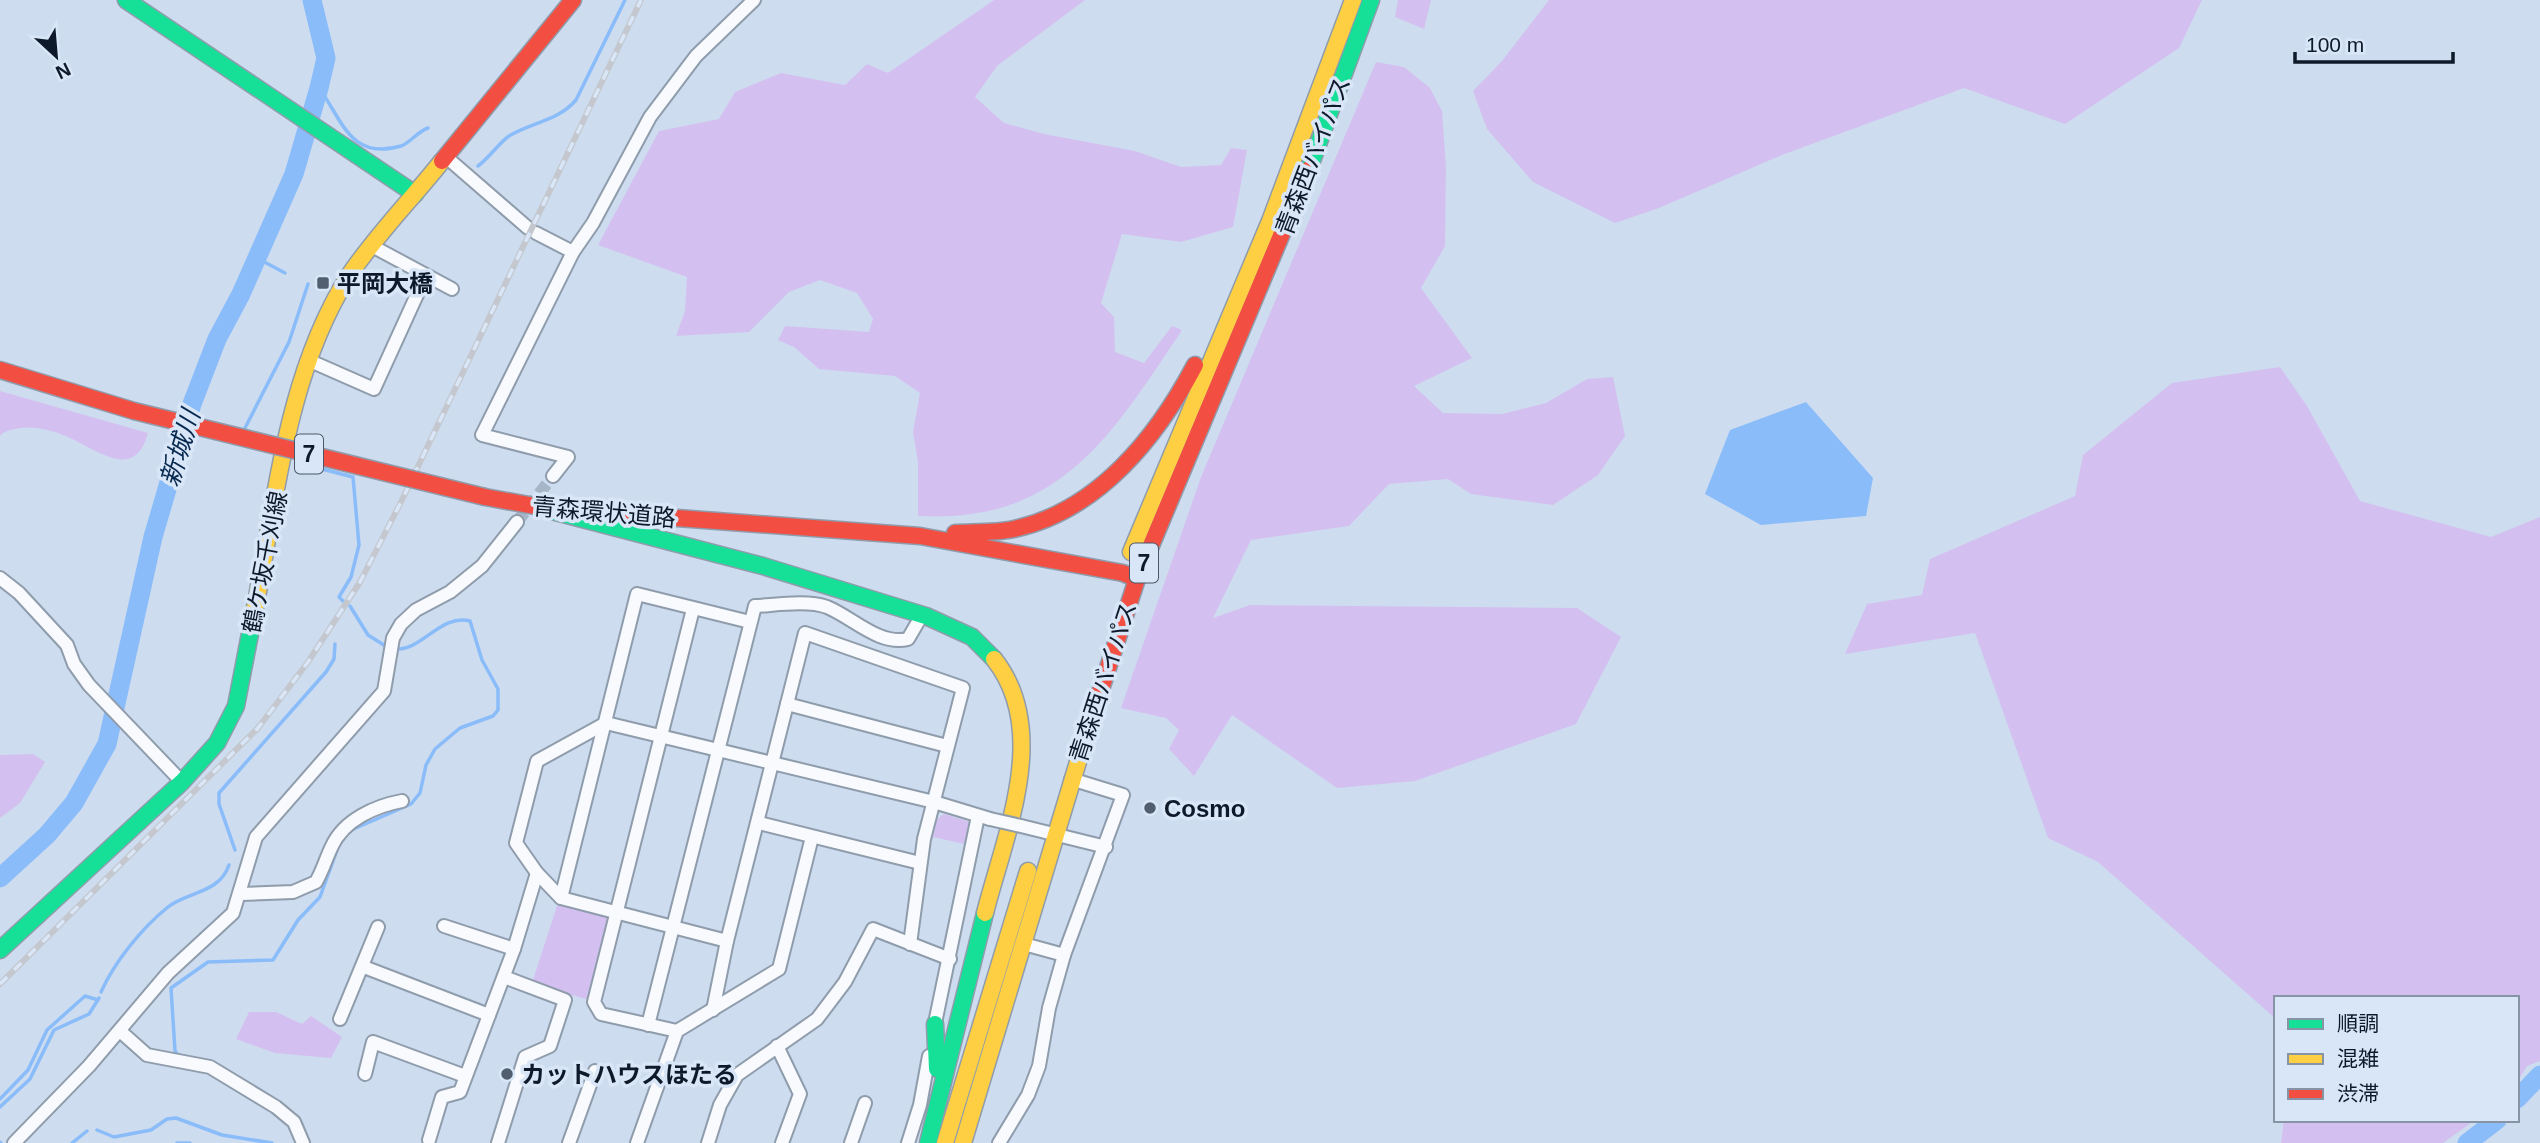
<svg xmlns="http://www.w3.org/2000/svg" width="2540" height="1143" font-family="Helvetica,'Noto Sans JP',sans-serif">
  <style>
    .green { fill: #d4c0f0 }
    .water { fill: #8abcfa }
    .lines { fill: none; stroke-linecap: round; stroke-linejoin: round }
    .stream { stroke: #8abcfa; stroke-width: 3.5 }
    .river { stroke: #8abcfa; stroke-width: 19 }
    .street-tunnel { stroke: #a7b5c8; stroke-width: 12; stroke-dasharray: 12 6; stroke-linecap: butt }
    .street-casing { stroke: #8f9cac; stroke-width: 16 }
    .fast-casing { stroke: #8f9cac; stroke-width: 19 }
    .slow-casing { stroke: #8f9cac; stroke-width: 19 }
    .jam-casing { stroke: #8f9cac; stroke-width: 19 }
    .street { stroke: #f8fafd; stroke-width: 12 }
    .fast { stroke: #16e098; stroke-width: 16 }
    .slow { stroke: #ffcf43; stroke-width: 16 }
    .jam { stroke: #f24e42; stroke-width: 16 }
    .rail-casing { stroke: #c4c8ce; stroke-width: 6 }
    .rail { stroke: #d8e6f8; stroke-width: 3.5; stroke-dasharray: 10; stroke-linecap: butt }
    .street-bridge-casing { stroke: #8f9cac; stroke-width: 16; stroke-linecap: butt }
    .jam-bridge-casing { stroke: #8f9cac; stroke-width: 19; stroke-linecap: butt }
    .street-bridge { stroke: #f8fafd; stroke-width: 12 }
    .jam-bridge { stroke: #f24e42; stroke-width: 16 }
    .poi-dot { fill: #515e6f; stroke: #d8e6f8; stroke-width: 2.5 }
    .labels { text-anchor: middle; dominant-baseline: central; stroke-width: 7; stroke-linejoin: round; paint-order: stroke }
    .shield { fill: #d8e6f8; stroke: #4b5768; stroke-width: 2 }
    .shield-label { font-size: 23px; font-weight: bold; fill: #0e1a2a }
    .street-label { font-size: 24px; fill: #0e1a2a; stroke: #d8e6f8 }
    .poi-label { font-size: 24px; font-weight: bold; fill: #0e1a2a; stroke: #d8e6f8; text-anchor: start }
    .water-label { font-size: 26px; font-style: italic; fill: #08294f; stroke: #d8e6f8 }
  </style>
  <rect width="100%" height="100%" fill="#cddcef"/>
  <g class="green">
    <path d="M994,0H1085L997,66L975,97L1004,123L1044,134L1135,151L1181,167L1221,165L1231,148L1247,150L1233,227L1181,242L1122,234L1101,303L1114,317L1115,352L1144,363L1172,326L1182,330C1112,435 1060,524 918,516V462L913,432L920,393L895,376L819,369L794,347L778,340L785,326L869,332L873,319L857,293L820,280L789,292L749,332L676,336L685,311L687,277L598,245L659,131L719,119L735,92L781,73L845,85L867,64L888,73Z"/>
    <polygon points="1398,0 1431,0 1424,29 1395,17"/>
    <polygon points="1549,0 2202,0 2179,48 2065,124 1964,88 1782,155 1659,208 1615,223 1533,182 1487,129 1473,91 1502,61"/>
    <polygon points="1376,62 1404,67 1430,88 1442,111 1446,167 1445,246 1421,288 1472,358 1414,386 1443,413 1502,414 1546,403 1587,379 1613,377 1625,436 1598,475 1553,505 1471,494 1448,479 1389,484 1349,526 1251,540 1213,618 1250,605 1577,608 1621,637 1576,724 1415,781 1337,788 1232,715 1194,776 1169,749 1179,730 1166,718 1121,708 1201,477"/>
    <polygon points="2280,367 2307,406 2360,501 2491,537 2540,517 2540,1061 2527,1066 2517,1082 2517,998 2276,998 2276,1019 2098,862 2048,838 1975,633 1845,654 1867,604 1922,595 1930,559 2075,496 2083,455 2172,383"/>
    <path d="M0,391L148,433C134,485 93,446 63,435C51,430 33,426 20,428C12,430 5,430 0,436Z"/>
    <polygon points="33,754 45,762 20,803 0,818 0,755"/>
    <polygon points="944,814 970,822 964,844 933,837 937,819"/>
    <polygon points="558,903 606,915 609,921 589,1000 532,983"/>
    <polygon points="249,1012 276,1012 302,1024 311,1016 342,1037 331,1058 275,1053 236,1039"/>
    <polygon points="2284,1120 2475,1120 2443,1143 2281,1143"/>
  </g>
  <polygon class="water" points="1806,402 1873,478 1866,516 1761,525 1705,494 1730,430"/>
  <g class="lines">
    <g class="stream">
      <path d="M319,88C342,119 350,161 401,146C410,143 417,132 428,128"/>
      <path d="M478,166C489,158 499,143 509,136C532,122 558,121 576,100L625,0"/>
      <polyline points="257,258 285,273"/>
      <polyline points="244,430 289,342 308,284"/>
      <polyline points="318,468 353,477 359,545 351,577 339,597 343,601"/>
      <polyline points="350,606 368,635 387,647"/>
      <path d="M349,831L411,804L420,793L426,765L435,749L460,728L493,716L498,710V689L482,660L470,621C442,613 421,651 396,649"/>
      <polyline points="235,850 219,804 219,793 326,672 334,659 335,644"/>
      <path d="M101,992C115,961 142,928 168,907C188,891 219,894 229,865"/>
      <polyline points="180,1057 175,1051 171,988 208,962 273,960 298,920 320,897 337,850"/>
      <polyline points="209,1061 223,1068"/>
      <polyline points="0,1099 28,1070 47,1030 85,996 98,1000"/>
      <polyline points="0,1107 30,1079 54,1030 89,1014 99,998"/>
      <polyline points="301,1123 309,1143"/>
      <polyline points="97,1130 114,1137 151,1130 167,1119 176,1118 222,1135 272,1143"/>
      <polyline points="0,1142 1,1143"/>
      <polyline points="72,1143 87,1131"/>
      <polyline points="177,1143 190,1143"/>
    </g>
    <g class="river">
      <polyline points="0,878 47,835 74,803 107,744 153,537 192,404 217,339 241,294 294,174 319,88 326,58 312,0"/>
      <polyline points="2517,1099 2540,1075"/>
      <polyline points="2467,1143 2497,1120"/>
    </g>
    <polyline class="street-tunnel" points="517,522 553,476"/>
    <g class="street-casing">
      <g id="street">
        <polyline points="445,156 528,228"/>
        <polyline points="536,233 573,252"/>
        <polyline points="372,246 452,289"/>
        <polyline points="308,360 374,389 426,275"/>
        <polyline points="553,476 568,457 482,435 573,252 593,223 650,117 696,56 754,0"/>
        <polyline points="0,578 19,593 67,645 74,664 89,685 182,782"/>
        <polyline points="787,704 947,746"/>
        <polyline points="759,823 920,863"/>
        <polyline points="1021,826 1106,847"/>
        <path d="M241,894L293,892L316,882C323,870 326,858 332,846C344,820 375,806 402,801"/>
        <polyline points="561,898 637,594 750,622"/>
        <polyline points="444,926 514,949"/>
        <polyline points="727,941 561,898 537,873 516,843 537,761 606,723 934,802 990,819"/>
        <polyline points="1024,944 1064,955"/>
        <polyline points="364,967 489,1015"/>
        <polyline points="713,1010 727,941 805,633 963,688 924,839 910,944"/>
        <polyline points="340,1019 378,927"/>
        <path d="M648,1025L755,606C776,605 807,600 827,607C852,617 879,646 908,639L922,615"/>
        <polyline points="934,1028 978,816"/>
        <polyline points="120,1031 147,1055 210,1067 276,1107 294,1122 303,1143"/>
        <polyline points="677,1031 601,1014 594,1002 693,609"/>
        <polyline points="777,1046 800,1094 782,1143"/>
        <polyline points="365,1074 373,1042 465,1076"/>
        <polyline points="429,1140 442,1097 460,1092 514,949 537,873"/>
        <polyline points="14,1143 89,1066 168,973 233,913 256,837 384,691 393,638 401,624 416,610 450,592 482,566 517,522"/>
        <polyline points="498,1143 525,1057 550,1046 565,1000 504,977"/>
        <polyline points="569,1143 595,1071"/>
        <polyline points="637,1143 677,1031 779,969 812,837"/>
        <polyline points="708,1143 720,1105 737,1075 817,1019 845,982 873,929 950,959"/>
        <polyline points="851,1143 865,1103"/>
        <polyline points="908,1143 920,1105 929,1056"/>
        <polyline points="999,1143 1028,1095 1039,1066 1049,1008 1064,955 1123,795 1071,779"/>
      </g>
    </g>
    <g class="fast-casing">
      <g id="fast">
        <polyline points="126,0 415,194"/>
        <polyline points="1309,169 1371,0"/>
        <polyline points="548,510 763,566 926,616 972,637 994,659"/>
        <polyline points="0,950 182,782 217,743 236,706 254,613"/>
        <polyline points="935,1024 937,1069"/>
        <polyline points="928,1143 985,913"/>
      </g>
    </g>
    <g class="slow-casing">
      <g id="slow">
        <polyline points="1131,552 1270,221 1353,0"/>
        <path d="M254,613C276,501 286,376 348,277C375,236 412,199 442,161"/>
        <path d="M985,913C1005,834 1051,731 994,659"/>
        <polyline points="945,1143 1028,871"/>
        <polyline points="963,1143 1087,732"/>
      </g>
    </g>
    <g class="jam-casing">
      <g id="jam">
        <polyline points="442,161 573,0"/>
        <polyline points="0,370 134,411"/>
        <polyline points="485,497 562,511"/>
        <polyline points="596,512 920,536 1123,573 1137,579"/>
        <path d="M955,533C975,532 995,533 1014,529C1098,511 1157,437 1195,365"/>
        <polyline points="1087,732 1137,579 1309,169"/>
      </g>
    </g>
    <use href="#street" class="street"/>
    <use href="#fast" class="fast"/>
    <use href="#slow" class="slow"/>
    <use href="#jam" class="jam"/>
    <g class="rail-casing">
      <polyline id="rail" points="0,984 258,728 308,662 360,582 401,502 641,0"/>
    </g>
    <use href="#rail" class="rail"/>
    <g class="street-bridge-casing">
      <polyline id="street-bridge" points="990,819 1021,826"/>
    </g>
    <g class="jam-bridge-casing">
      <polyline id="jam-bridge" points="134,411 485,497"/>
    </g>
    <use href="#street-bridge" class="street-bridge"/>
    <use href="#jam-bridge" class="jam-bridge"/>
  </g>
  <g class="poi-dot">
    <rect x="316" y="276" width="14" height="14" rx="3.5"/>
    <circle cx="1150" cy="808" r="7"/>
    <circle cx="507" cy="1074" r="7"/>
  </g>
  <g class="labels">
    <g class="shield">
      <rect x="295" y="434.5" width="28" height="39" rx="5"/>
      <rect x="1130" y="543.5" width="28" height="39" rx="5"/>
    </g>
    <g class="shield-label">
      <text x="309" y="454">7</text>
      <text x="1144" y="563">7</text>
    </g>
    <g class="street-label">
      <text transform="translate(1313 156) rotate(-69)">青森西バイパス</text>
      <text transform="translate(604 512) rotate(5)">青森環状道路</text>
      <text transform="translate(265 562) rotate(-79)">鶴ケ坂千刈線</text>
      <text transform="translate(1103 682) rotate(-72)">青森西バイパス</text>
    </g>
    <g class="poi-label">
      <text x="337" y="283">平岡大橋</text>
      <text x="1164" y="808">Cosmo</text>
      <text x="521" y="1074">カットハウスほたる</text>
    </g>
    <g class="water-label">
      <text transform="translate(180 448) rotate(-73)">新城川</text>
    </g>
  </g>
  <rect x="2274" y="996" width="245" height="126" fill="#d8e6f8" stroke="#8794a6" stroke-width="2"/>
  <rect x="2288" y="1019" width="35" height="10" fill="#16e098" stroke="#8794a6" stroke-width="2"/>
  <text x="2337" y="1031" font-size="21" fill="#0e1a2a">順調</text>
  <rect x="2288" y="1054" width="35" height="10" fill="#ffcf43" stroke="#8794a6" stroke-width="2"/>
  <text x="2337" y="1066" font-size="21" fill="#0e1a2a">混雑</text>
  <rect x="2288" y="1089" width="35" height="10" fill="#f24e42" stroke="#8794a6" stroke-width="2"/>
  <text x="2337" y="1101" font-size="21" fill="#0e1a2a">渋滞</text>
  <g transform="translate(56 56) rotate(154)" stroke="#d8e6f8" stroke-width="5" paint-order="stroke">
  <path d="M0-5L12 26L0 18L-12 26Z" fill="#0e1a2a"/>
  <text y="-10" font-size="19" font-weight="bold" text-anchor="middle" fill="#0e1a2a">N</text>
  </g>
  <path d="M2295 52v10h158v-10" fill="none" stroke="#0e1a2a" stroke-width="3.5"/>
  <text x="2306" y="52" font-size="21" fill="#0e1a2a" stroke="#d8e6f8" stroke-width="5" paint-order="stroke">100 m</text>
</svg>
